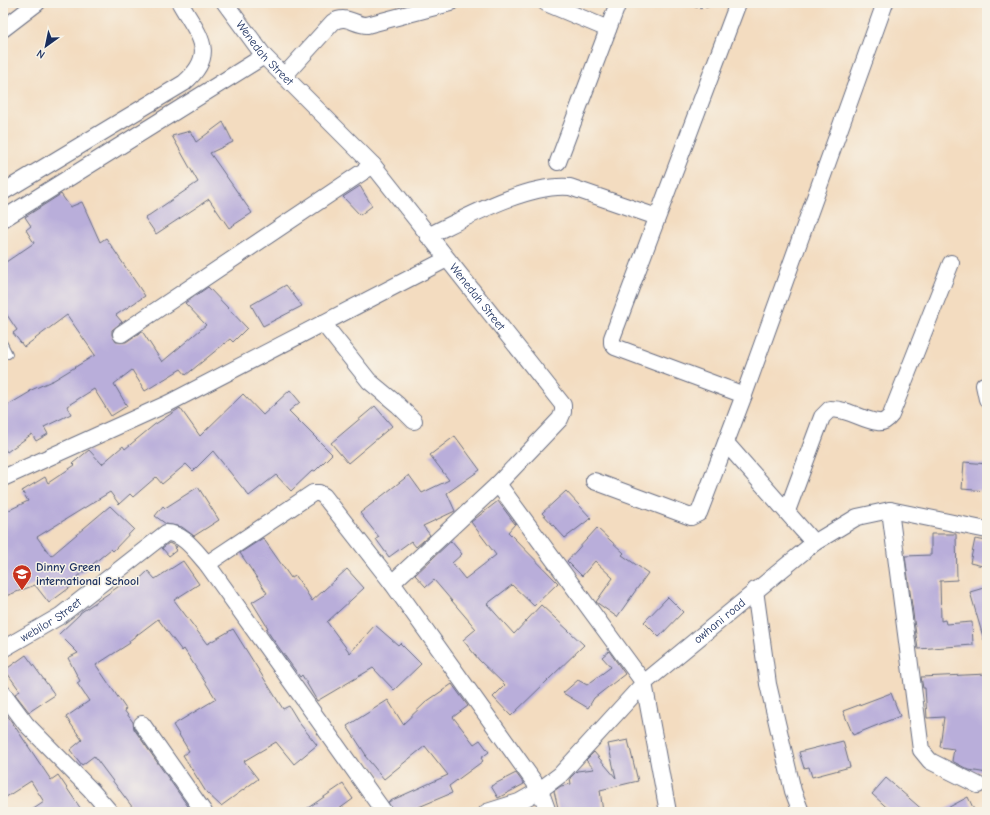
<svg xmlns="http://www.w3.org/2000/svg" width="990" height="815" font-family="'Comic Neue',sans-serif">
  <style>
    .building { fill: #b9aeda }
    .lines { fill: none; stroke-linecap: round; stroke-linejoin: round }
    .service-casing { stroke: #676c80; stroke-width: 10 }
    .minor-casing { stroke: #676c80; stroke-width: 18 }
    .service { stroke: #fff; stroke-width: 8 }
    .minor { stroke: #fff; stroke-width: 16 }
    .labels { text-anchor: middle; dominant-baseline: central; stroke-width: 3; stroke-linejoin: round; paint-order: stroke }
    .street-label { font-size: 12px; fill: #1b2f5e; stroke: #f7f3e8 }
    .poi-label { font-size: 12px; font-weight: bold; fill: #1b2f5e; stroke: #f7f3e8; text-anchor: start }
  </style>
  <rect width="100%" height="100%" fill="#f7f3e8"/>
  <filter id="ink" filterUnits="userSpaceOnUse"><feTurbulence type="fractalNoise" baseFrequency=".025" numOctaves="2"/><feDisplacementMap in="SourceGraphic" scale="8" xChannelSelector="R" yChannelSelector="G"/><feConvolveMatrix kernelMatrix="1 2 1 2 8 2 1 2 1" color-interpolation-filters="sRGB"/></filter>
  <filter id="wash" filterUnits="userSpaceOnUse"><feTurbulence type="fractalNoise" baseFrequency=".012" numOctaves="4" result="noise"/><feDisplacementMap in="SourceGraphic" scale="16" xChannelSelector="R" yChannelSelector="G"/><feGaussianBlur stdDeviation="0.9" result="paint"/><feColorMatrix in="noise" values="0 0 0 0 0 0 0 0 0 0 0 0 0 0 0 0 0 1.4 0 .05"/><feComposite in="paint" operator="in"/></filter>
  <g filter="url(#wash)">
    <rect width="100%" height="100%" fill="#f3dcc0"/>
    <g id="blocks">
      <g class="building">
        <polygon points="223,122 233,142 210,153 252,213 229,228 209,199 156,234 145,218 198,182 172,136 190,131 196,142"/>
        <polygon points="360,186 372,206 360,215 343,197"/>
        <polygon points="61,194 70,207 82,202 100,242 106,238 145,296 116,315 122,322 112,330 112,335 116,342 126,342 142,331 162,362 206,325 185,303 208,287 247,328 233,342 230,339 186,375 181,369 145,391 132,370 114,384 127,406 111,416 94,389 67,406 71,414 44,427 48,434 36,441 32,434 7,452 3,446 3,408 30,392 29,391 54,380 95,355 67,315 24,347 13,333 17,330 3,309 3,264 34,243 26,230 31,226 25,217"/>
        <polygon points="286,285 302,306 263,326 251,305"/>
        <polygon points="290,390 300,402 289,411 332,454 315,471 313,470 291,491 276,475 249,496 213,451 193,471 186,464 162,484 156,477 133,497 130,494 119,504 110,492 37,537 51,556 110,506 134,529 113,551 111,549 70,583 72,586 49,603 35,585 3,597 3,513 28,501 22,491 45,477 48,483 75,465 73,463 89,450 102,464 123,446 125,449 154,425 180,408 200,436 243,394 263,415"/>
        <polygon points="375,406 392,426 348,463 331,443"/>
        <polygon points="455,436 480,470 447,493 455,511 423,526 430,535 416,547 411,541 389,557 376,539 379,537 360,513 409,475 422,493 449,480 430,455"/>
        <polygon points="964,462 987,464 987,491 962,489"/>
        <polygon points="198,487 219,520 194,536 182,527 166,524 155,516 163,506 165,508"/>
        <polygon points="566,491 591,518 565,538 542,513"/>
        <polygon points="498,501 515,524 508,532 558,583 534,606 512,585 487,604 514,634 541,605 584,645 511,716 493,697 505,685 479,660 463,640 476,629 434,580 426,587 415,575 451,541 462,554 452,563 465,579 496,555 471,522"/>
        <polygon points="597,528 624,553 622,555 648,573 617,617 596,602 613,578 595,561 582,576 567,561"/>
        <polygon points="931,534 956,534 957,580 940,581 941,621 945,620 946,624 972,622 973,645 918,649 905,556 931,555"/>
        <polygon points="263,538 291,578 296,576 312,601 347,569 364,588 327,622 350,653 375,625 398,645 400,643 421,664 394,690 373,668 317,701 302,675 300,677 272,638 266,629 268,628 252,602 267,593 240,553"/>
        <polygon points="975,539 987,541 987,567 970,563"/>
        <polygon points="169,543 177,547 175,548 177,550 169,556 162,548"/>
        <polygon points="183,561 199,584 174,600 207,644 233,629 283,709 289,706 300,724 317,745 294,764 276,742 244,761 258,779 221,806 206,792 183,755 189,751 173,725 216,699 184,649 182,651 158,619 129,641 130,643 96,665 126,709 124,710 133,722 134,729 192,812 136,812 94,756 82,765 70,750 82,740 66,717 89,701 77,683 80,681 68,658 78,653 59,634 80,614 80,613 128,580 132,586 148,571 155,579"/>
        <polygon points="987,587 987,640 984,640 970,592"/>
        <polygon points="668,597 683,612 659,637 644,622"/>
        <polygon points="609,651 625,674 594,698 588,708 563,693 578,680 587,685 611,667 602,657"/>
        <polygon points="26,655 55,695 29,712 15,694 20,691 5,670"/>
        <polygon points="987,674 987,773 969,770 952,761 954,749 940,747 944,717 927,718 925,688 923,688 921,677"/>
        <polygon points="452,684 468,706 453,717 474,744 480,740 489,752 481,758 483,761 449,786 452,793 407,812 393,812 388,802 448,775 425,746 384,779 365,756 366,755 347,726 388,700 403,724 426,702"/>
        <polygon points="891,693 900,716 853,735 843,711"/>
        <polygon points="3,709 51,780 58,775 83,812 29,812 44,802 31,781 3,799"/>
        <polygon points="628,740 638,781 600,790 603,812 559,812 554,791 561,786 571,784 570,778 577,771 594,769 586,760 594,752 616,778 608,744"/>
        <polygon points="843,741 850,767 812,777 809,767 804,768 799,752"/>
        <polygon points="516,773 524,784 498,798 491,786"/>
        <polygon points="886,778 925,812 892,812 883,804 872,794"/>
        <polygon points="343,784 353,799 335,812 302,812"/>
        <polygon points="968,797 975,812 940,812"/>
      </g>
    </g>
  </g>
  <g filter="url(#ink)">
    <use href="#blocks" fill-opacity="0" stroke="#676c80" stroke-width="1"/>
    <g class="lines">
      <g class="service-casing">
        <g id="service">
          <polyline points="697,3 706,3"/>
          <polyline points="3,344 8,354"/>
        </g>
      </g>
      <g class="minor-casing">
        <g id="minor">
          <path id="s1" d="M225,3L264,56L373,165L563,405V412L560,419L498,484L392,583"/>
          <polyline points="546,3 608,29"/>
          <polyline points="738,3 612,338 612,343 615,347 744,395"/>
          <polyline points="3,29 37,3"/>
          <path d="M284,76L333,22C347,14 354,25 367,25L450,3"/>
          <polyline points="558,162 618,3"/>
          <path d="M3,192L184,83C219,53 198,35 180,3"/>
          <polyline points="3,219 264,56"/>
          <path d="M428,236C467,217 528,183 570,187L657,217"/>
          <polyline points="323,323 369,381 398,405 414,421"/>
          <polyline points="121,334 373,165"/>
          <polyline points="984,385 987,399"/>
          <polyline points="726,443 814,543"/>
          <polyline points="3,478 169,403 447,259"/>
          <polyline points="594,481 691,517 699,513 744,395 885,3"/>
          <polyline points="498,484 644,683 668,812"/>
          <polyline points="890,510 921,750 930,761 978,785"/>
          <path d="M787,511L822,417L830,409C850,409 861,420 878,422C884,423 888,419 891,415L951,263"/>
          <polyline points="207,564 313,493 319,493 324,496 392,583 540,790 548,812"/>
          <polyline points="755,590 768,684 793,791 801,812"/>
          <path id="s2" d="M3,649L60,616L166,533C184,533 196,552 207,564L384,812"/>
          <polyline points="3,693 26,724 91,790 110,812"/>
          <polyline points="142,724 204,812"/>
          <path id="s3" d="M487,812L519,802L540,790L560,775L644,683L814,543L857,517L890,510L987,530"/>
        </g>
      </g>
      <use href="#service" class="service"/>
      <use href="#minor" class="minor"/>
    </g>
  </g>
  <defs>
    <g id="school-pin" transform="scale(1)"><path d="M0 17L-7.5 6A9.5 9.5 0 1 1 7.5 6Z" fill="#c8321e" stroke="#f7f3e8"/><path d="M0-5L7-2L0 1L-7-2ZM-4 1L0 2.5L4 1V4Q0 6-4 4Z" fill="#fff"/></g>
  </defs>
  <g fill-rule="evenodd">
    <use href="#school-pin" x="22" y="574"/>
  </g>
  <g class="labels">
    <g class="street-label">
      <text stroke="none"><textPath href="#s1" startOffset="64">Wenedah Street</textPath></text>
      <text stroke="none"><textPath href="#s1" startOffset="388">Wenedah Street</textPath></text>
      <text stroke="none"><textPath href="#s2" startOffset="56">webilor Street</textPath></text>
      <text stroke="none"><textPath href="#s3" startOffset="305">owhani road</textPath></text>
    </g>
    <g class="poi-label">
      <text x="36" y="567">Dinny Green<tspan x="36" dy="14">international School</tspan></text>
    </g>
  </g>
  <rect width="990" height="815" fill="none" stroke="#f7f3e8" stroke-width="16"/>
  <g transform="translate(46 46) rotate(213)" stroke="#f7f3e8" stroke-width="3" paint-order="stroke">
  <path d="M0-3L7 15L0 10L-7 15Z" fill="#1b2f5e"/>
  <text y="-6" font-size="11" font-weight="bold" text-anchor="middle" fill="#1b2f5e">N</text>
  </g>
</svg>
